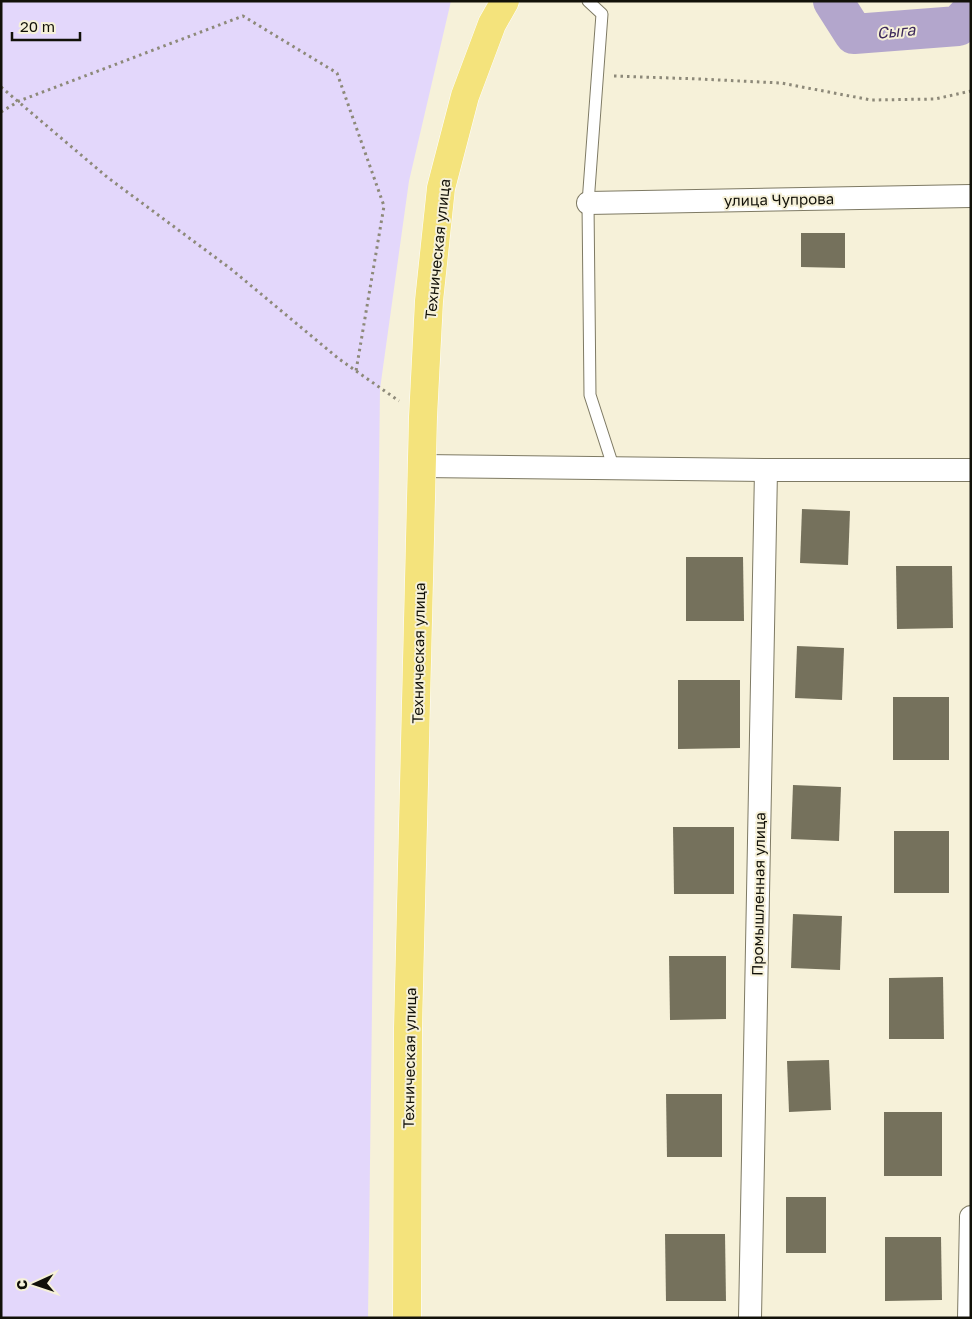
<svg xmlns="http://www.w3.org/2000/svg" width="972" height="1319" font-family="'Golos Text',sans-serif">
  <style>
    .green { fill: #e3d7fb }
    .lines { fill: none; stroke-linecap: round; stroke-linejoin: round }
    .river { stroke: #b3a6cc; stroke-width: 40 }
    .building { fill: #75715c }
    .lane-casing { stroke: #7e7a64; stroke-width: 13 }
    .street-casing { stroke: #7e7a64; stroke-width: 24 }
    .primary-casing { stroke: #fff; stroke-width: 29 }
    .path { stroke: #8d8979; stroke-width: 3; stroke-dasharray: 2.5 4; stroke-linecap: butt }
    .lane { stroke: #fff; stroke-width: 11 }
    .street { stroke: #fff; stroke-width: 22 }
    .primary { stroke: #f4e37c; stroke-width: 28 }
    .labels { text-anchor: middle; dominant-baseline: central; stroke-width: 4; stroke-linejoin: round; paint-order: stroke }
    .street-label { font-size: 15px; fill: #121109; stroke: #f6f1d9 }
    .water-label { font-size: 16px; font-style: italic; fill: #3d295b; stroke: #f6f1d9 }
  </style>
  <rect width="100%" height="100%" fill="#f6f1d9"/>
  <polygon class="green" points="1,1 451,1 409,181 380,389 368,1318 1,1318"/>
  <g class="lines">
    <polyline class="river" points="833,1 854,34 958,26 971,12"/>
  </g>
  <g class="building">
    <polygon points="801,233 845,233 845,268 801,267"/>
    <polygon points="802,509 850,511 848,565 800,563"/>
    <polygon points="686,557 743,557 744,621 686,621"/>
    <polygon points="896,566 952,566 953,628 897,629"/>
    <polygon points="797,646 844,648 842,700 795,698"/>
    <polygon points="678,680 740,680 740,748 678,749"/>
    <rect x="893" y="697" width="56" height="63"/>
    <polygon points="793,785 841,787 839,841 791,839"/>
    <polygon points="673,827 734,827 734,894 674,894"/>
    <rect x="894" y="831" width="55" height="62"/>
    <polygon points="793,914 842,916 840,970 791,968"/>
    <polygon points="669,956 726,956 726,1019 670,1020"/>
    <polygon points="943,977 944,1039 889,1039 889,978"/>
    <polygon points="829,1060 831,1110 789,1112 787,1061"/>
    <polygon points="666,1094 722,1094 722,1157 667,1157"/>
    <rect x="884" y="1112" width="58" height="64"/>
    <rect x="786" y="1197" width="40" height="56"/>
    <polygon points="665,1234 725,1234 726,1301 666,1301"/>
    <polygon points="885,1237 941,1237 942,1300 885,1301"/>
  </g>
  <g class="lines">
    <g class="lane-casing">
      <polyline id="lane" points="588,1 602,14 588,203 590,395 614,469"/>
    </g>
    <g class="street-casing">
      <g id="street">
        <polyline points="588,203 971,196"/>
        <polyline points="422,466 766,470 971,470"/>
        <polyline points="750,1318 766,470"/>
        <polyline points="969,1318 971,1217"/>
      </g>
    </g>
    <g class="primary-casing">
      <polyline id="primary" points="407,1318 408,1028 423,417 429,301 441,188 465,96 492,24 505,1"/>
    </g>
    <g class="path">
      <polyline points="614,76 699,79 781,83 871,100 935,99 971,91"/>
      <polyline points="1,87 107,177 231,269 339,359 399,401"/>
      <polyline points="1,112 19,101 243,16 337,73 384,206 356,371"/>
    </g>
    <use href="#lane" class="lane"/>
    <use href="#street" class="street"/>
    <use href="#primary" class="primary"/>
  </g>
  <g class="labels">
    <g class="street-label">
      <text transform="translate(779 199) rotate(-1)">улица Чупрова</text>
      <text transform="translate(437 249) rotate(-84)">Техническая улица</text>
      <text transform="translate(418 653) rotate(-89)">Техническая улица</text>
      <text transform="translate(758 894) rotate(-89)">Промышленная улица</text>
      <text transform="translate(409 1058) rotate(-89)">Техническая улица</text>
    </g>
    <g class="water-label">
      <text transform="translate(896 31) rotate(-5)">Сыга</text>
    </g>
  </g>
  <rect width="972" height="1319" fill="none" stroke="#121109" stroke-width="5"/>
  <g transform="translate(35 1284) rotate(267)" stroke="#f6f1d9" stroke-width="4" paint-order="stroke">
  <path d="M0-4L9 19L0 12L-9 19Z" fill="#121109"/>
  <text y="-8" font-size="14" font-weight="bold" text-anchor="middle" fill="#121109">С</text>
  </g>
  <path d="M12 32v8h68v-8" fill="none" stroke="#121109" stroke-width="2.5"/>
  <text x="20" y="32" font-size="15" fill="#121109" stroke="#f6f1d9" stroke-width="4" paint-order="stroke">20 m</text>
</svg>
